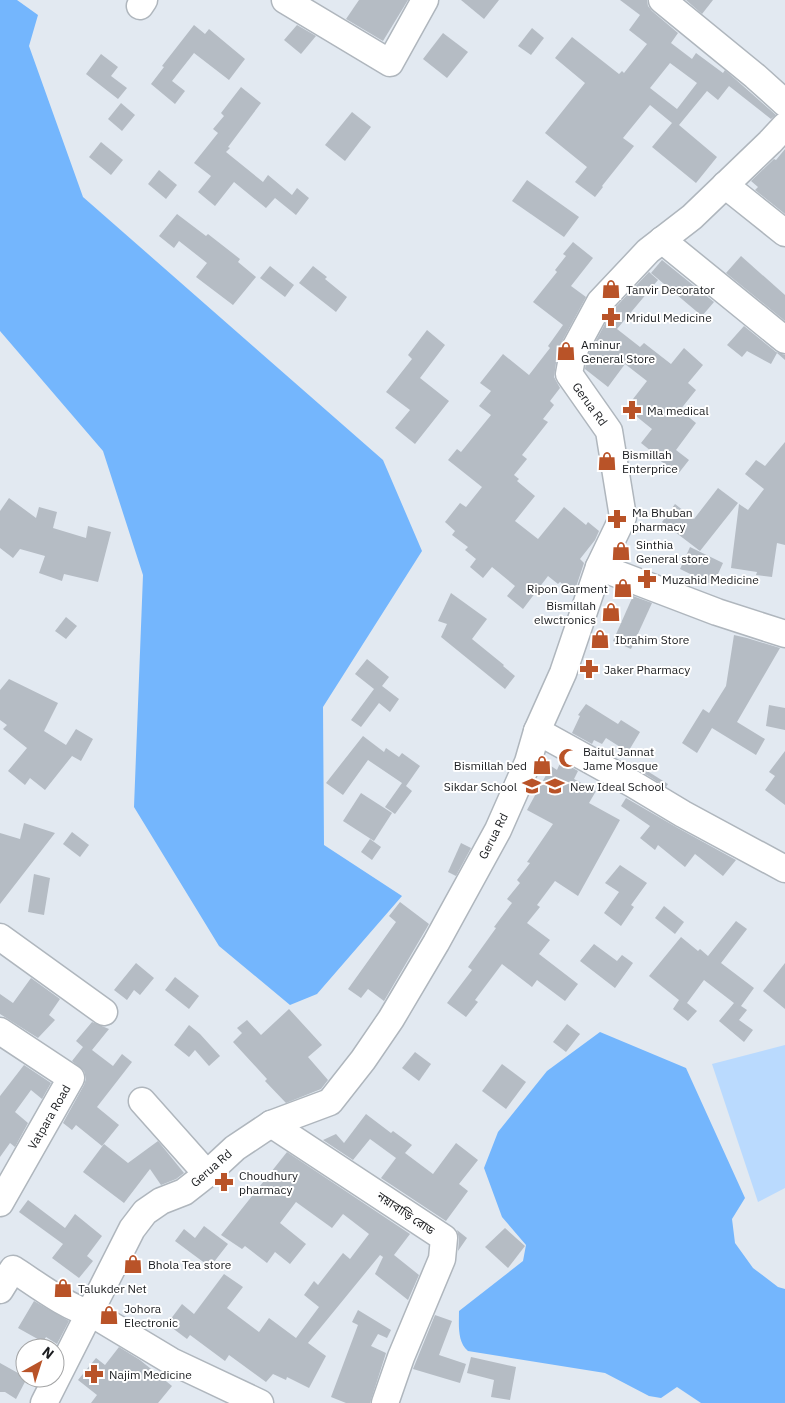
<svg xmlns="http://www.w3.org/2000/svg" width="785" height="1403" font-family="'IBM Plex Sans','Noto Sans Bengali',sans-serif">
  <style>
    .green { fill: #badafe }
    .water { fill: #74b6fd }
    .building { fill: #b5bcc4; fill-rule: evenodd }
    .lines { fill: none; stroke-linecap: round; stroke-linejoin: round }
    .minor-casing { stroke: #afb6bd; stroke-width: 29 }
    .minor { stroke: #fff; stroke-width: 26 }
    .labels { text-anchor: middle; dominant-baseline: central; stroke-width: 4; stroke-linejoin: round; paint-order: stroke }
    .poi-label { font-size: 12px; fill: #1a1c1f; stroke: #fff; text-anchor: start }
    .street-label { font-size: 12px; fill: #1a1c1f; stroke: #fff }
  </style>
  <rect width="100%" height="100%" fill="#e2e9f1"/>
  <polygon class="green" points="785,1045 785,1188 758,1202 712,1064"/>
  <g class="water">
    <polygon points="0,0 17,0 38,15 29,46 83,197 383,460 422,551 323,707 324,845 402,896 317,994 290,1005 219,946 134,807 143,575 103,451 0,331"/>
    <path d="M600,1032L686,1068L745,1198L732,1219L735,1243L753,1268L778,1287L785,1289V1403H701L677,1387L661,1398L649,1396L605,1373L468,1351C457,1342 459,1324 459,1311L523,1261L526,1245L502,1217L484,1168L498,1132L547,1071Z"/>
  </g>
  <g class="building">
    <polygon points="359,0 408,0 383,41 346,19"/>
    <polygon points="461,0 499,0 484,19"/>
    <path d="M620,0H647L648,6L652,11L678,33L671,43L692,59L696,53L723,73L725,70L776,115L771,119L729,86L718,100L707,91L679,125L717,157L696,183L652,147L672,123L650,105L623,138L634,146L602,186L603,187L595,197L575,182L587,167L545,133L585,83L555,58L572,37L619,74L622,71L624,73L647,44L629,30L640,15ZM670,63L697,83L677,109L650,88Z"/>
    <polygon points="686,0 713,0 702,14"/>
    <polygon points="194,25 205,34 209,29 245,59 229,80 194,53 172,81 185,91 175,104 151,84 164,67 162,66"/>
    <polygon points="297,25 316,36 301,54 284,40"/>
    <polygon points="532,28 544,38 531,55 518,46"/>
    <polygon points="443,33 468,52 447,78 423,59"/>
    <polygon points="101,54 118,67 111,76 127,88 118,99 86,74"/>
    <polygon points="241,87 261,103 228,147 230,148 226,152 263,182 268,175 292,195 297,188 309,198 296,215 275,198 266,208 234,182 215,206 198,192 211,176 194,163 218,133 213,129 224,116 221,113"/>
    <polygon points="121,103 135,115 122,131 108,119"/>
    <polygon points="352,112 371,127 345,161 325,145"/>
    <polygon points="101,142 123,160 111,175 89,157"/>
    <polygon points="785,149 785,214 755,190 758,187 751,181 774,159 776,160"/>
    <polygon points="159,170 177,185 166,199 148,184"/>
    <polygon points="527,180 579,217 564,237 512,201"/>
    <polygon points="177,214 206,236 208,234 240,259 238,262 256,277 233,305 196,277 207,263 179,241 174,248 159,236"/>
    <polygon points="573,242 593,258 571,286 586,297 558,349 554,377 560,388 550,401 554,405 543,419 548,422 522,455 527,459 514,475 519,479 517,481 535,496 515,521 538,539 564,507 586,525 588,522 599,531 595,540 580,559 584,563 574,593 560,582 558,584 548,576 523,609 507,596 515,586 492,567 483,578 470,567 476,559 465,550 468,547 452,535 455,531 445,522 460,503 466,507 482,487 448,460 457,449 461,452 491,415 479,406 491,391 480,383 503,354 529,375 550,348 548,346 563,325 533,302 557,272 555,270 566,256 563,254"/>
    <polygon points="741,256 785,295 785,321 726,273"/>
    <polygon points="662,260 714,302 702,316 651,273"/>
    <polygon points="270,266 294,285 285,297 260,278"/>
    <polygon points="313,266 327,277 325,279 347,297 336,312 299,283"/>
    <polygon points="649,272 658,280 617,329 640,347 644,343 671,364 684,348 703,365 688,383 696,390 680,410 696,423 676,450 689,460 678,474 650,453 651,451 641,443 652,429 626,408 647,381 625,364 608,387 585,369 587,357 612,311"/>
    <polygon points="744,326 776,352 785,355 785,360 777,353 771,364 747,351 742,357 727,345"/>
    <polygon points="427,330 445,345 420,378 449,401 415,444 395,428 410,410 386,392 412,359 408,355"/>
    <polygon points="785,442 785,545 777,543 772,577 756,575 757,572 731,568 739,504 748,510 764,489 745,474 756,460 765,466"/>
    <polygon points="718,488 738,503 700,551 662,522 675,504 694,519"/>
    <polygon points="9,498 36,518 39,507 57,512 53,528 86,538 88,526 111,532 98,582 64,574 62,581 39,573 45,556 20,549 13,558 0,548 0,511"/>
    <polygon points="690,547 723,563 713,585 680,569"/>
    <polygon points="451,593 487,619 472,639 504,665 503,666 515,676 505,689 441,637 447,624 438,621"/>
    <polygon points="633,596 652,603 631,649 613,641"/>
    <polygon points="66,617 77,626 66,639 55,631"/>
    <polygon points="734,635 747,638 780,648 737,722 765,739 756,755 712,728 697,753 682,743 703,709 709,713 726,686"/>
    <polygon points="367,659 389,677 382,686 399,699 390,712 379,703 361,727 351,720 374,689 355,674"/>
    <polygon points="9,679 58,703 44,731 66,745 76,729 93,739 81,761 72,756 45,790 30,778 25,785 8,771 27,748 3,729 7,725 0,720 0,690"/>
    <polygon points="586,704 618,724 621,720 640,732 628,752 606,738 602,744 594,740 592,744 572,733 580,716 578,715"/>
    <polygon points="769,705 785,708 785,730 766,726"/>
    <polygon points="363,736 384,752 386,748 399,757 402,753 420,766 406,786 412,791 395,814 385,807 402,783 368,760 343,795 326,783"/>
    <polygon points="785,751 785,805 765,790 775,776 769,772"/>
    <polygon points="561,761 578,771 574,779 596,791 589,803 620,820 578,896 555,881 537,905 540,907 527,923 550,940 539,954 578,984 565,1001 537,980 532,987 502,964 475,1000 478,1002 466,1017 447,1003 472,970 468,967 496,928 494,927 512,903 507,899 520,883 517,880 530,863 527,862 553,824 527,810 551,766 557,770"/>
    <polygon points="644,769 668,784 666,787 642,772"/>
    <polygon points="361,793 392,813 374,841 343,821"/>
    <polygon points="626,798 676,827 736,860 723,876 695,854 685,867 658,845 655,850 640,838 650,826 621,806"/>
    <polygon points="24,823 55,833 0,904 0,833 20,839"/>
    <polygon points="72,832 89,845 80,857 63,844"/>
    <polygon points="370,839 381,847 372,860 361,852"/>
    <polygon points="461,843 471,848 456,876 448,872"/>
    <polygon points="620,865 647,883 631,905 634,907 621,926 604,913 619,892 605,883"/>
    <polygon points="34,874 50,878 44,915 28,912"/>
    <polygon points="400,902 429,924 384,1001 368,989 361,998 348,989 396,922 389,916"/>
    <polygon points="664,906 684,922 675,934 655,918"/>
    <polygon points="736,921 747,929 721,963 754,988 741,1006 747,1010 739,1020 753,1030 744,1042 719,1021 734,1003 704,980 687,1003 697,1011 688,1021 673,1009 679,1000 649,976 681,937 698,951 700,949 708,956"/>
    <polygon points="594,944 617,961 622,955 633,963 615,988 580,961"/>
    <polygon points="136,963 154,978 140,995 134,990 127,1000 114,990"/>
    <polygon points="785,963 785,1009 763,991"/>
    <polygon points="175,977 199,996 189,1009 165,990"/>
    <polygon points="31,978 60,999 49,1015 55,1020 38,1038 0,1014 0,994 13,1003"/>
    <polygon points="289,1009 322,1045 308,1057 328,1080 321,1089 286,1103 265,1081 267,1079 233,1042 242,1033 237,1028 247,1020 261,1035"/>
    <polygon points="92,1022 109,1029 92,1050 113,1066 122,1054 132,1062 97,1107 119,1125 102,1146 76,1125 72,1130 63,1123 84,1085 86,1079 84,1071 72,1061 83,1047 76,1041"/>
    <polygon points="567,1024 580,1034 566,1052 553,1042"/>
    <polygon points="189,1025 200,1034 220,1056 209,1066 195,1050 189,1057 174,1045"/>
    <polygon points="415,1052 431,1064 419,1081 402,1068"/>
    <polygon points="502,1064 526,1082 506,1109 482,1091"/>
    <polygon points="24,1065 51,1083 42,1099 31,1090 15,1112 28,1123 15,1147 10,1143 0,1157 0,1096"/>
    <polygon points="366,1114 391,1133 393,1131 412,1145 405,1153 433,1174 456,1143 478,1160 459,1184 468,1191 446,1221 381,1178 396,1158 370,1139 353,1160 323,1140 336,1134 344,1143"/>
    <polygon points="158,1141 184,1173 176,1179 161,1185 150,1169 124,1203 83,1172 104,1144 128,1163"/>
    <polygon points="287,1152 410,1234 394,1255 419,1275 408,1300 375,1274 383,1257 380,1255 308,1343 326,1356 309,1388 287,1377 286,1380 273,1374 266,1382 229,1355 225,1361 190,1335 187,1339 167,1324 182,1304 194,1314 224,1274 243,1287 227,1308 259,1332 269,1318 296,1338 319,1307 304,1295 314,1281 318,1285 343,1253 350,1259 369,1234 343,1214 332,1228 296,1202 280,1223 306,1244 290,1264 275,1252 267,1263 245,1246 242,1249 221,1235"/>
    <polygon points="28,1200 65,1228 75,1214 102,1236 87,1256 93,1261 79,1278 52,1258 63,1244 19,1212"/>
    <polygon points="204,1226 228,1244 210,1267 175,1241 184,1229 195,1238"/>
    <polygon points="505,1228 525,1246 508,1268 485,1247"/>
    <polygon points="457,1230 467,1238 458,1251 459,1239"/>
    <polygon points="34,1301 69,1321 57,1344 46,1337 43,1342 18,1328"/>
    <polygon points="358,1310 391,1330 387,1338 378,1334 371,1346 386,1353 370,1403 346,1403 331,1397 358,1325 352,1322"/>
    <polygon points="435,1315 452,1321 439,1355 466,1364 460,1383 413,1369"/>
    <polygon points="119,1347 140,1360 172,1386 158,1403 91,1403 97,1395 78,1380 96,1358 105,1365"/>
    <polygon points="471,1357 516,1367 510,1400 491,1397 494,1380 467,1373"/>
    <polygon points="0,1363 27,1378 16,1399 5,1392 0,1392"/>
  </g>
  <g class="lines">
    <g class="minor-casing">
      <g id="minor">
        <polyline points="285,0 390,63 425,0"/>
        <polyline points="662,0 755,76 785,103"/>
        <polyline points="140,6 144,0"/>
        <polyline points="725,185 785,233"/>
        <polyline points="662,240 785,340"/>
        <polyline points="599,567 717,612 785,634"/>
        <polyline points="537,731 633,784 683,814 785,869"/>
        <polyline points="0,937 104,1012"/>
        <polyline points="0,1031 71,1078 0,1203"/>
        <polyline points="142,1101 207,1174"/>
        <polyline points="271,1124 444,1238 442,1259 401,1357 385,1403"/>
        <path d="M0,1290L13,1269C32,1281 70,1310 91,1313L171,1361L260,1403"/>
        <polyline points="44,1403 132,1229 145,1212 161,1201 184,1192 207,1174 235,1148 271,1124 330,1102 363,1060 391,1019 436,943 498,830 528,762 537,731 563,673 599,567 623,517 609,431 569,374 573,352 600,302 648,251 692,217 770,142 785,126"/>
      </g>
    </g>
    <use href="#minor" class="minor"/>
  </g>
  <defs>
    <g id="shop-bare" transform="scale(1.5)"><path d="M-5-2.5h2.3a2.7 3.5 0 0 1 5.4 0H5L5.5 6h-11ZM-1.5-2.5h3a1.5 2.3 0 0 0-3 0Z" fill="#b95328" stroke="#fff" stroke-width="2.5" paint-order="stroke"/></g>
    <g id="pharmacy-bare" transform="scale(1.5)"><path d="M-2-6h4v4h4v4h-4v4h-4v-4h-4v-4h4Z" fill="#b95328" stroke="#fff" stroke-width="2.5" paint-order="stroke"/></g>
    <g id="mosque-bare" transform="scale(1.5)"><path d="M3.5-4.9A6 6 0 1 0 3.5 4.9A5 5 0 1 1 3.5-4.9Z" fill="#b95328" stroke="#fff" stroke-width="2.5" paint-order="stroke"/></g>
    <g id="school-bare" transform="scale(1.5)"><path d="M0-5L7-2L0 1L-7-2ZM-4 1L0 2.5L4 1V4Q0 6-4 4Z" fill="#b95328" stroke="#fff" stroke-width="2.5" paint-order="stroke"/></g>
  </defs>
  <g fill-rule="evenodd">
    <use href="#shop-bare" x="611" y="289"/>
    <use href="#pharmacy-bare" x="611" y="317"/>
    <use href="#shop-bare" x="566" y="351"/>
    <use href="#pharmacy-bare" x="632" y="410"/>
    <use href="#shop-bare" x="607" y="461"/>
    <use href="#pharmacy-bare" x="617" y="519"/>
    <use href="#shop-bare" x="621" y="551"/>
    <use href="#pharmacy-bare" x="647" y="579"/>
    <use href="#shop-bare" x="623" y="588"/>
    <use href="#shop-bare" x="611" y="612"/>
    <use href="#shop-bare" x="600" y="639"/>
    <use href="#pharmacy-bare" x="589" y="669"/>
    <use href="#mosque-bare" x="568" y="758"/>
    <use href="#shop-bare" x="542" y="765"/>
    <use href="#school-bare" x="532" y="786"/>
    <use href="#school-bare" x="555" y="786"/>
    <use href="#pharmacy-bare" x="224" y="1182"/>
    <use href="#shop-bare" x="133" y="1264"/>
    <use href="#shop-bare" x="63" y="1288"/>
    <use href="#shop-bare" x="109" y="1315"/>
    <use href="#pharmacy-bare" x="94" y="1374"/>
  </g>
  <g class="labels">
    <g class="poi-label">
      <text x="626" y="289">Tanvir Decorator</text>
      <text x="626" y="317">Mridul Medicine</text>
      <text x="581" y="344">Aminur<tspan x="581" dy="14">General Store</tspan></text>
      <text x="647" y="410">Ma medical</text>
      <text x="622" y="454">Bismillah<tspan x="622" dy="14">Enterprice</tspan></text>
      <text x="632" y="512">Ma Bhuban<tspan x="632" dy="14">pharmacy</tspan></text>
      <text x="636" y="544">Sinthia<tspan x="636" dy="14">General store</tspan></text>
      <text x="662" y="579">Muzahid Medicine</text>
      <text x="608" y="588" text-anchor="end">Ripon Garment</text>
      <text x="596" y="605" text-anchor="end">Bismillah<tspan x="596" dy="14">elwctronics</tspan></text>
      <text x="615" y="639">Ibrahim Store</text>
      <text x="604" y="669">Jaker Pharmacy</text>
      <text x="583" y="751">Baitul Jannat<tspan x="583" dy="14">Jame Mosque</tspan></text>
      <text x="527" y="765" text-anchor="end">Bismillah bed</text>
      <text x="517" y="786" text-anchor="end">Sikdar School</text>
      <text x="570" y="786">New Ideal School</text>
      <text x="239" y="1175">Choudhury<tspan x="239" dy="14">pharmacy</tspan></text>
      <text x="148" y="1264">Bhola Tea store</text>
      <text x="78" y="1288">Talukder Net</text>
      <text x="124" y="1308">Johora<tspan x="124" dy="14">Electronic</tspan></text>
      <text x="109" y="1374">Najim Medicine</text>
    </g>
    <g class="street-label">
      <text transform="translate(590 404) rotate(54)">Gerua Rd</text>
      <text transform="translate(493 836) rotate(-63)">Gerua Rd</text>
      <text transform="translate(49 1117) rotate(-60)">Vatpara Road</text>
      <text transform="translate(211 1168) rotate(-41)">Gerua Rd</text>
      <text transform="translate(406 1213) rotate(34)">নয়াবাড়ি রোড</text>
    </g>
  </g>
  <g transform="translate(40 1363) rotate(39)"><circle r="24" fill="#ffffff" stroke="#a3a4a5"/>
  <path d="M0-4L9 19L0 12L-9 19Z" fill="#b95328"/>
  <text y="-8" font-size="14" font-weight="bold" text-anchor="middle" fill="#1a1c1f">N</text>
  </g>
</svg>
